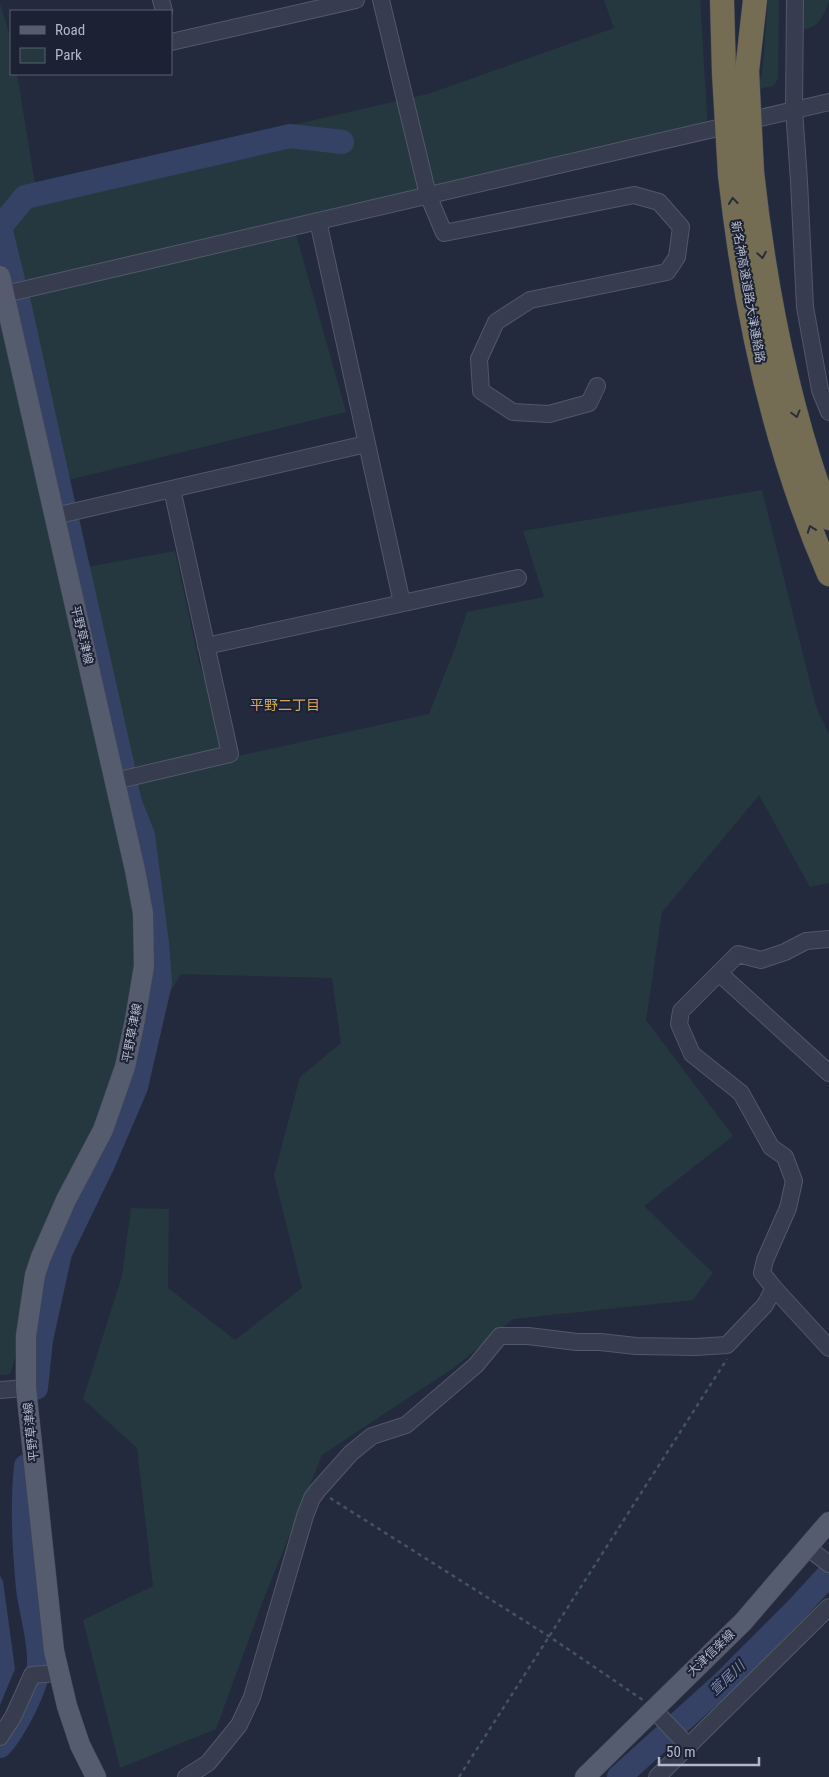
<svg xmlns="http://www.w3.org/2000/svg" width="829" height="1777" font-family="'Roboto Condensed','Noto Sans JP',sans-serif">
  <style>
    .green { fill: #25383f }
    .water { fill: #364265 }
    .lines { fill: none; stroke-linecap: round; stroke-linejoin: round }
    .river { stroke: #364265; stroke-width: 24 }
    .minor-casing { stroke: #525869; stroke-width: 18 }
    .major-casing { stroke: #404657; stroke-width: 21 }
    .highway-casing { stroke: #3f4556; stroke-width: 25 }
    .path { stroke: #43555c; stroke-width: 2.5; stroke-dasharray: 4 4; stroke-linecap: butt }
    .minor { stroke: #373d4e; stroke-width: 16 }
    .major { stroke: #555c6e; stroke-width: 20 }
    .highway { stroke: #746d54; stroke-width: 24 }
    .highway-bridge-casing { stroke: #3f4556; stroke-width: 25; stroke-linecap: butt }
    .highway-bridge { stroke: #746d54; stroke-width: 24 }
    .oneway { stroke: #292d38 }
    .labels { text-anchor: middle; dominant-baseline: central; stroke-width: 4; stroke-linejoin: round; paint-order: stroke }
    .street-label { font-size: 12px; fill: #b3b8c9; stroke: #1c2233 }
    .neighbourhood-label { font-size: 14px; fill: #d7a760; stroke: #1c2233 }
    .water-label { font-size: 14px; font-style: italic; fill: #7a89b2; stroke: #1c2233 }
  </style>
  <rect width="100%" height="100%" fill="#232a3e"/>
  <g class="green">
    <polygon points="604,0 700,0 708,130 294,227 346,412 52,484 70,570 175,551 199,663 233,757 429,714 454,651 467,612 544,597 523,531 762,490 816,707 829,734 829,883 810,887 759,795 662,912 646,1020 733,1136 644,1206 713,1273 693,1300 513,1319 455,1367 322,1455 264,1598 216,1729 120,1768 83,1620 153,1586 137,1448 83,1399 122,1276 131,1208 169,1209 168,1288 235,1340 302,1288 274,1175 300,1077 341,1043 332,978 181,974 125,1067 71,1189 10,1374 0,1375 0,4 11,39 11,74 17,74 35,184 428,94 614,28"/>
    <polygon points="768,0 779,0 778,79 773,86 759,89 759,81 762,75"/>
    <path d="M803,0H829C825,13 819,28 804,29Z"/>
  </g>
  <polygon class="water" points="0,1576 3,1581 15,1669 0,1705"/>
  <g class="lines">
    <g class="river">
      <polyline points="13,280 0,227 25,197 290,136 342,142"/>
      <polyline points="19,303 63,503"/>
      <polyline points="68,524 123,768"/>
      <polyline points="36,1388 41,1340 60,1253 103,1164 136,1087 160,983 157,943 143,835 130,803 127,790"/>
      <path d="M0,1746C15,1730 38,1685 39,1664C40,1639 31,1613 28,1588C24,1548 22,1505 26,1466"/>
      <polyline points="619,1777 722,1684 796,1610 829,1574"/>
    </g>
    <g class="minor-casing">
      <g id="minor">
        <polyline points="161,0 164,11"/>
        <polyline points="381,0 428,195 444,233 634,195 659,202 681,227 677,257 667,272 530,300 496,322 479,359 481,391 513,412 549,414 589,403 597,386"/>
        <polyline points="795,0 794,109 799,181 805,307 820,390 829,412"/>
        <polyline points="171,42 356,0"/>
        <polyline points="318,221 402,603"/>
        <polyline points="5,294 829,102"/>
        <polyline points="55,516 366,444"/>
        <polyline points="206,646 518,578"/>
        <polyline points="115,781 230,754 172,489"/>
        <polyline points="719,973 829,1073"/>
        <polyline points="774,1288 829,1348"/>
        <polyline points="0,1390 26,1388"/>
        <polyline points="808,1548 829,1564"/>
        <polyline points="653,1709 689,1747"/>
        <polyline points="0,1737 13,1717 32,1675 58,1673"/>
        <polyline points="186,1777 208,1763 239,1725 252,1697 305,1516 312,1498 318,1490 351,1453 372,1436 406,1425 476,1365 500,1336 528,1336 577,1342 600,1342 636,1346 695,1347 727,1345 765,1305 774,1288 762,1273 765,1260 788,1208 794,1181 785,1157 771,1147 741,1093 692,1054 679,1024 681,1011 738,954 761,960 785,952 806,941 829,939"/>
        <polyline points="657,1777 829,1607"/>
      </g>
    </g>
    <g class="major-casing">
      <g id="major">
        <polyline points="0,276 135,870 143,913 144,966 135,1020 125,1067 103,1130 66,1200 41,1257 35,1275 26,1336 26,1388 54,1651 67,1706 80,1745 96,1777"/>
        <polyline points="585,1777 743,1622 829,1522"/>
      </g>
    </g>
    <g class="highway-casing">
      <g id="highway">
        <polyline points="722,0 724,73"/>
        <polyline points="747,71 755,0"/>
        <path d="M752,172C765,290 787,406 829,518"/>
        <path d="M730,175C745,311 774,448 829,574"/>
      </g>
    </g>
    <g class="path">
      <polyline points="330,1498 550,1637 643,1700"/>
      <polyline points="459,1777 727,1359"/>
    </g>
    <use href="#minor" class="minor"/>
    <use href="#major" class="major"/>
    <use href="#highway" class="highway"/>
    <g class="highway-bridge-casing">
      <g id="highway-bridge">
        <polyline points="747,71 752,172"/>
        <polyline points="724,73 730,175"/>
      </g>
    </g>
    <use href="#highway-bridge" class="highway-bridge"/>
  </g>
  <defs><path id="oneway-chevron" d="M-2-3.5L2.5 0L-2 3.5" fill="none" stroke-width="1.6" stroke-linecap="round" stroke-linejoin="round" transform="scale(1.25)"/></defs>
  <g class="oneway">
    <use href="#oneway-chevron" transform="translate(733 201) rotate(-96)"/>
    <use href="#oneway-chevron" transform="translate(762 255) rotate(81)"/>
    <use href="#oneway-chevron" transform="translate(796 414) rotate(75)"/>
    <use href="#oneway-chevron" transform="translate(811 529) rotate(-110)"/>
  </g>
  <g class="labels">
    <g class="street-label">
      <text transform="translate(748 292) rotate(80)">新名神高速道路大津連絡路</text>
      <text transform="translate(82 635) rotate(77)">平野草津線</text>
      <text transform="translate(132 1033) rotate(-79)">平野草津線</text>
      <text transform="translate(31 1432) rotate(-96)">平野草津線</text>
      <text transform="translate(711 1653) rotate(-44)">大津信楽線</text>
    </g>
    <g class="neighbourhood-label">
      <text x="285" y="705">平野二丁目</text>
    </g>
    <g class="water-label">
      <text transform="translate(727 1678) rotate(-44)">萱尾川</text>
    </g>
  </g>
  <rect x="10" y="10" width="162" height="65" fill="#1c2233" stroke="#585e6f"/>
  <rect x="20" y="26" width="25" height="8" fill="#555c6e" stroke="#585e6f"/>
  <text x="55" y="35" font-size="15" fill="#b3b8c9">Road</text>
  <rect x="20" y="48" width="25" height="15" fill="#25383f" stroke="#585e6f"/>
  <text x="55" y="60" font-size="15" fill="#b3b8c9">Park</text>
  <path d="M659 1757v8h100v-8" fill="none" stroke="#b3b8c9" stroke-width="2.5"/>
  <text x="666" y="1757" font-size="15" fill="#b3b8c9" stroke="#1c2233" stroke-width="4" paint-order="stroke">50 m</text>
</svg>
